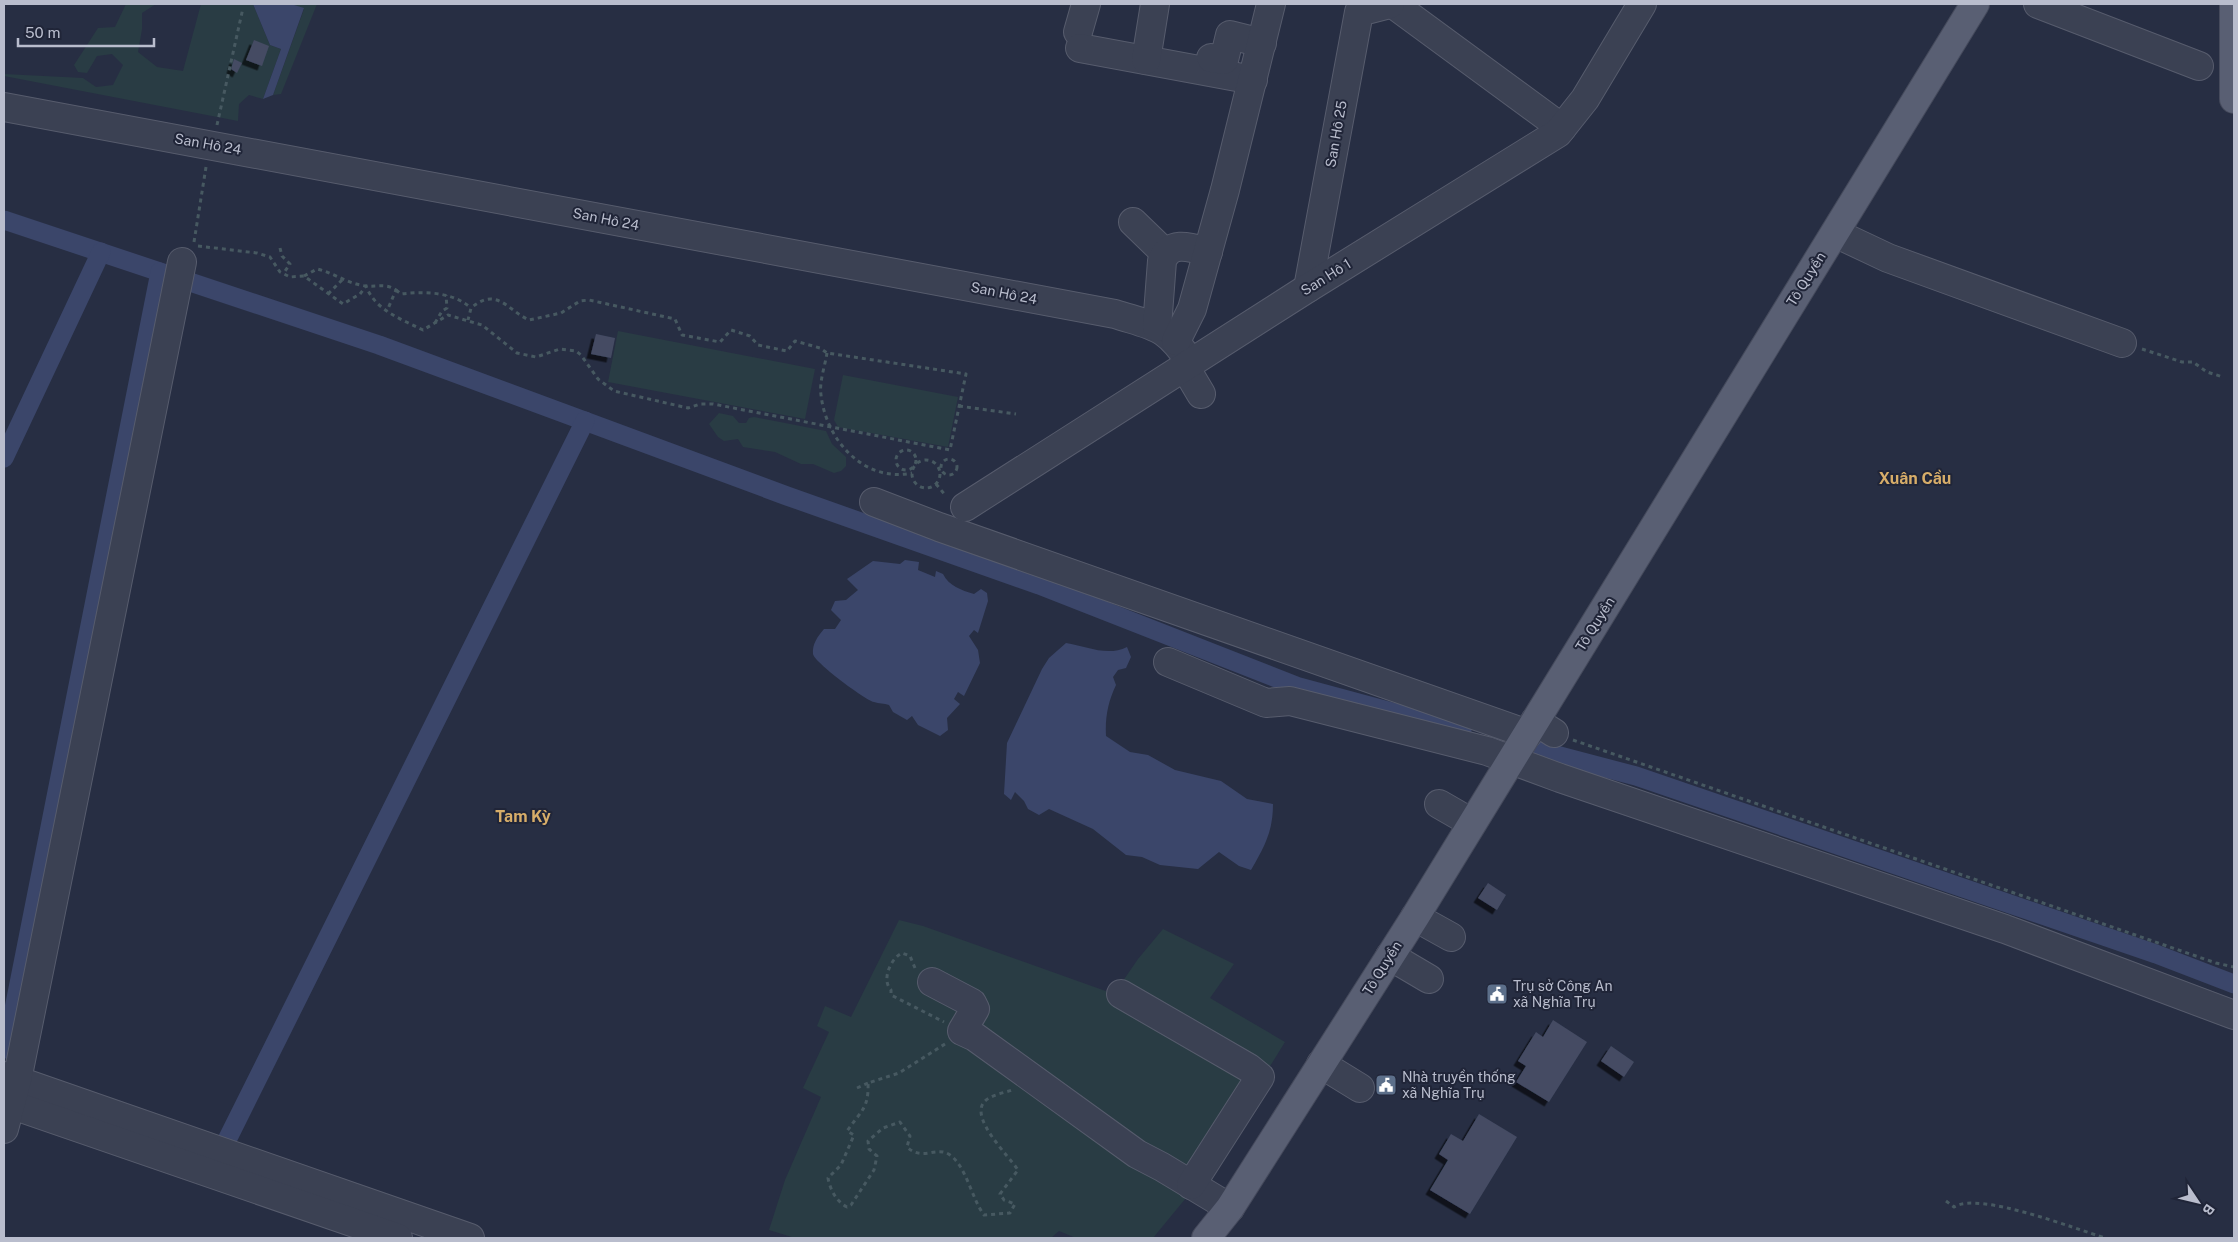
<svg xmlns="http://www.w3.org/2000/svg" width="2238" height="1242" font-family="'Public Sans',sans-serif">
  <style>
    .green { fill: #293c44 }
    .water { fill: #3b466a }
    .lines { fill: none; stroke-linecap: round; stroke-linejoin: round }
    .canal { stroke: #3b466a; stroke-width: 19 }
    .building { fill: #444b63; filter: url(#shadow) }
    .minor-casing { stroke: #575c6d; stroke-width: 30 }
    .major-casing { stroke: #454a5c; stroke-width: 30 }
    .path { stroke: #475961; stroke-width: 3; stroke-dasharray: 4 4; stroke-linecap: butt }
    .minor { stroke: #3b4153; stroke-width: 28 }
    .major { stroke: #595f73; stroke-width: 28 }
    .labels { text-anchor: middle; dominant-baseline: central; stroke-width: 4; stroke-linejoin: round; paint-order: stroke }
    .street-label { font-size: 14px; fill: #b9bdcd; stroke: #202538 }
    .poi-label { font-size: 14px; fill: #b9bdcd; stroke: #202538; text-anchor: start }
    .quarter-label { font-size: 16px; font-weight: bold; fill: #d7ad69; stroke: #202538 }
  </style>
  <defs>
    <filter id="shadow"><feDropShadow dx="-4.5" dy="4.5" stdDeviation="0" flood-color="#0009"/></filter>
  </defs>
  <rect width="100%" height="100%" fill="#272e43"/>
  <g class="green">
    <polygon points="126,4 156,4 142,13 142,29 138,52 157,67 183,71 201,4 253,4 270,45 281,49 263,99 249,95 239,104 238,121 4,76 4,74 83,78 96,87 113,85 123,65 112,54 97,56 87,73 78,72 74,65 98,28 115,27"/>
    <polygon points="291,4 317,4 281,94 273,95 304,9"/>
    <polygon points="618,331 815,369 805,419 608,382"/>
    <polygon points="843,375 958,397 948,447 838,427 834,420"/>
    <polygon points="719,413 733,416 739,423 746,423 749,418 754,417 826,431 832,444 846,457 846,466 841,471 834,473 813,464 801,464 775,452 743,447 738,439 724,441 718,437 709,424"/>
    <polygon points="899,920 923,926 1114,994 1138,959 1163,929 1234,964 1210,998 1285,1042 1195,1187 1153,1238 1076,1238 1059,1231 1051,1238 795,1238 769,1230 785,1180 821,1097 803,1088 829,1032 817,1026 825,1006 851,1017"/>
  </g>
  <g class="water">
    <polygon points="253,4 291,4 304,8 273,95 263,99 281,49 270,45"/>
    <path d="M905,560L919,562L918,570L935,577L936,571L943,574C949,586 961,590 974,594L981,589L987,593L988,601L978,633L974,630L969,636L978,650L980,663L964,696L958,692L954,699L960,704L947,718L948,730L940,736L918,725L912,716L907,720L893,712L889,705C884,703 879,704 874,702C865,700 814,662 813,654C812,644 818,636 824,629H835L841,620L831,610L835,601L846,600L858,590L847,579L873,561L900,564Z"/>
    <path d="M1066,643C1086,646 1107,657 1127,647L1131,657L1126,668L1118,670L1113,677L1116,685C1108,702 1105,717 1106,736L1130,752L1148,755L1175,770L1221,781L1247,799L1273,804C1273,832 1264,847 1251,870L1239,866L1219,852L1198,869L1160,865L1142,857L1126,855L1093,829L1049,809L1039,815L1028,809L1024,801L1015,792L1011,800L1004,794L1007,743L1042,669L1049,658Z"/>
  </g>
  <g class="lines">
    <g class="canal">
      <polyline points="4,220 379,345 787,496 1039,585 1299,687 1462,731"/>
      <polyline points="4,458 101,252"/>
      <polyline points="1537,750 1636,776 2156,954 2234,984"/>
      <polyline points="6,1049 160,272"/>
      <polyline points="227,1140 585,421"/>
    </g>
  </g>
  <g class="building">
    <polygon points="254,40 269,46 262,66 246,60"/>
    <polygon points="234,59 242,63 237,73 231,69"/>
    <polygon points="596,334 615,338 611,358 591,354"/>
    <polygon points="1488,883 1506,895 1497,910 1478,898"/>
    <polygon points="1553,1020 1587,1042 1549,1102 1516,1082 1526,1066 1518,1061 1536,1032 1543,1037"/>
    <polygon points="1611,1046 1634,1062 1624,1077 1601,1061"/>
    <polygon points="1479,1114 1517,1137 1470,1214 1430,1190 1448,1160 1439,1154 1451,1134 1463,1141"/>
  </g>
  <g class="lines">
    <g class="minor-casing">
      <g id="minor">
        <polyline points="1393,4 1562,128"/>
        <polyline points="2038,4 2199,66"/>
        <polyline points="1078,32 1086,4"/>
        <polyline points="1080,48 1253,80"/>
        <polyline points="1211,58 1224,60 1230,35 1262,43"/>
        <polyline points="1146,60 1155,4"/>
        <path d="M4,107L1115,314C1156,327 1166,325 1191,363"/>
        <polyline points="1133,222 1165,253"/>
        <polyline points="1835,233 1888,258 2122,343"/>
        <polyline points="1308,288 1359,12 1390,4"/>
        <path d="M1157,327L1162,261C1170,240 1190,247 1208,252"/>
        <polyline points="1176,341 1192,309 1225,190 1271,4"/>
        <polyline points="1185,367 1201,394"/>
        <polyline points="874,502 939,527 1528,734"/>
        <polyline points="965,507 1308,288 1558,133 1585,99 1642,4"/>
        <polyline points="1168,662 1266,703 1290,701 1487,751 1560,778 2005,929 2234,1015"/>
        <polyline points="1535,721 1554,733"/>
        <polyline points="1439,804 1472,823"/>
        <polyline points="1415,917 1451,937"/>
        <polyline points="1390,956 1429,979"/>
        <polyline points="932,982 972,1003 975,1009 962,1031 975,1037 1137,1154 1162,1167 1230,1208"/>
        <polyline points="1121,994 1249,1068 1260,1077 1191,1185"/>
        <polyline points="1321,1064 1360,1088"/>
        <polyline points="4,1076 470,1238"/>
        <polyline points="4,1102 398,1238"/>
        <polyline points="4,1129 17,1080 182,262"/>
      </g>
    </g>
    <g class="major-casing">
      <g id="major">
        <polyline points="2234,4 2234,99"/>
        <polyline points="1206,1238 1230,1208 1415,917 1975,4"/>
      </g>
    </g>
    <g class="path">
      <polyline points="217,125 243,8"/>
      <polyline points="194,242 206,167"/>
      <path d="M198,246L257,253L270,257L280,272L290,277L304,276L343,304L360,294L366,286C375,310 401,319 423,330L448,315L482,325L517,353L536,357L560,349L576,351L581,355L598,379L614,391L688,408L700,404H713L950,450L966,374L827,353L820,348L795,341L787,351L758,345L750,336L731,330L720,342L682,335L675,319L589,300L580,301L561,313L529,320C507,310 497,286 471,308L468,320"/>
      <polyline points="280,248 282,256 290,264 283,274"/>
      <path d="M304,276L317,269C334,273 348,284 366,286C378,287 386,283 396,290L387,311"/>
      <path d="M396,290L401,294C425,291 453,292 471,308"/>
      <polyline points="328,294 343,279"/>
      <polyline points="435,323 442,311 447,308 446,295"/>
      <polyline points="2142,349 2182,362 2193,362 2207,372 2223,377"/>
      <path d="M827,353C825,366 819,382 821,395C826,440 864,483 912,473"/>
      <polyline points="959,406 1016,414"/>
      <circle cx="906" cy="460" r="10"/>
      <circle cx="949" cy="467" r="8"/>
      <circle cx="926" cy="474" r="14"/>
      <polyline points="936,484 946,496"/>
      <polyline points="1573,740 2216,963 2234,967"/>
      <path d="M915,968L910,956L902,953C891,958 881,980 891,990V995L944,1022"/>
      <path d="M945,1044L899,1073L868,1083C869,1108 861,1111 847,1131L854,1135L841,1165L828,1178C830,1190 837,1202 847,1207L851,1205L874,1170L877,1156L869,1149L868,1141L883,1128L900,1122L910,1136L907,1147C923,1162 936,1145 950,1155C966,1166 972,1199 984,1215L1010,1213L1015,1204L1004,1200L1000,1194L1018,1170C1009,1156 970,1119 984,1102C990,1095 1004,1093 1012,1090"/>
      <polyline points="857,1088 868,1083"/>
      <path d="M1946,1201L1954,1207C1978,1191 2076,1229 2105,1238"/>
    </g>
    <use href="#minor" class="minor"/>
    <use href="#major" class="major"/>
  </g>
  <defs>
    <g id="civic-square" transform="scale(1.125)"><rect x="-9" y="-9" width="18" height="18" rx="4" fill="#5c6f8a" stroke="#202538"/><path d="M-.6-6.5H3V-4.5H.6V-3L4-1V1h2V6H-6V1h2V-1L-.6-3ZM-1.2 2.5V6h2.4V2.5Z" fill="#fff"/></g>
  </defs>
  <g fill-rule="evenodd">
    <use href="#civic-square" x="1497" y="994"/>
    <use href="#civic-square" x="1386" y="1085"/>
  </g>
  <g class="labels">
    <g class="street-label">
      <text transform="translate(1336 134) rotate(-80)">San Hô 25</text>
      <text transform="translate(208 144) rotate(10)">San Hô 24</text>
      <text transform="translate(606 219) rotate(11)">San Hô 24</text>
      <text transform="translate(1326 277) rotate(-32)">San Hô 1</text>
      <text transform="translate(1806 279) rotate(-58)">Tô Quyền</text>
      <text transform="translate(1004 293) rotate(11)">San Hô 24</text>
      <text transform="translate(1595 624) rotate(-58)">Tô Quyền</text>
      <text transform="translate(1382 968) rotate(-58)">Tô Quyền</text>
    </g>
    <g class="poi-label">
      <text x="1513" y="986">Trụ sở Công An<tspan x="1513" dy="16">xã Nghĩa Trụ</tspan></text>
      <text x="1402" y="1077">Nhà truyền thống<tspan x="1402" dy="16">xã Nghĩa Trụ</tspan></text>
    </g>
    <g class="quarter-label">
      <text x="1915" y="478">Xuân Cầu</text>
      <text x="523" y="816">Tam Kỳ</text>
    </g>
  </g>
  <rect width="2238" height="1242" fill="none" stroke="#b9bdcd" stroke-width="10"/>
  <g transform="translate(2198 1202) rotate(125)" stroke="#202538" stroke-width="4" paint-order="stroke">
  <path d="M0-4L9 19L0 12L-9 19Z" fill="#b9bdcd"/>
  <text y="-8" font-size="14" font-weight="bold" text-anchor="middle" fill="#b9bdcd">B</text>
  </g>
  <path d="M18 38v8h136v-8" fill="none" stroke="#b9bdcd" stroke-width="2.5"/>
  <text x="25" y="38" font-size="15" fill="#b9bdcd" stroke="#202538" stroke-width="4" paint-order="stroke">50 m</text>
</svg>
